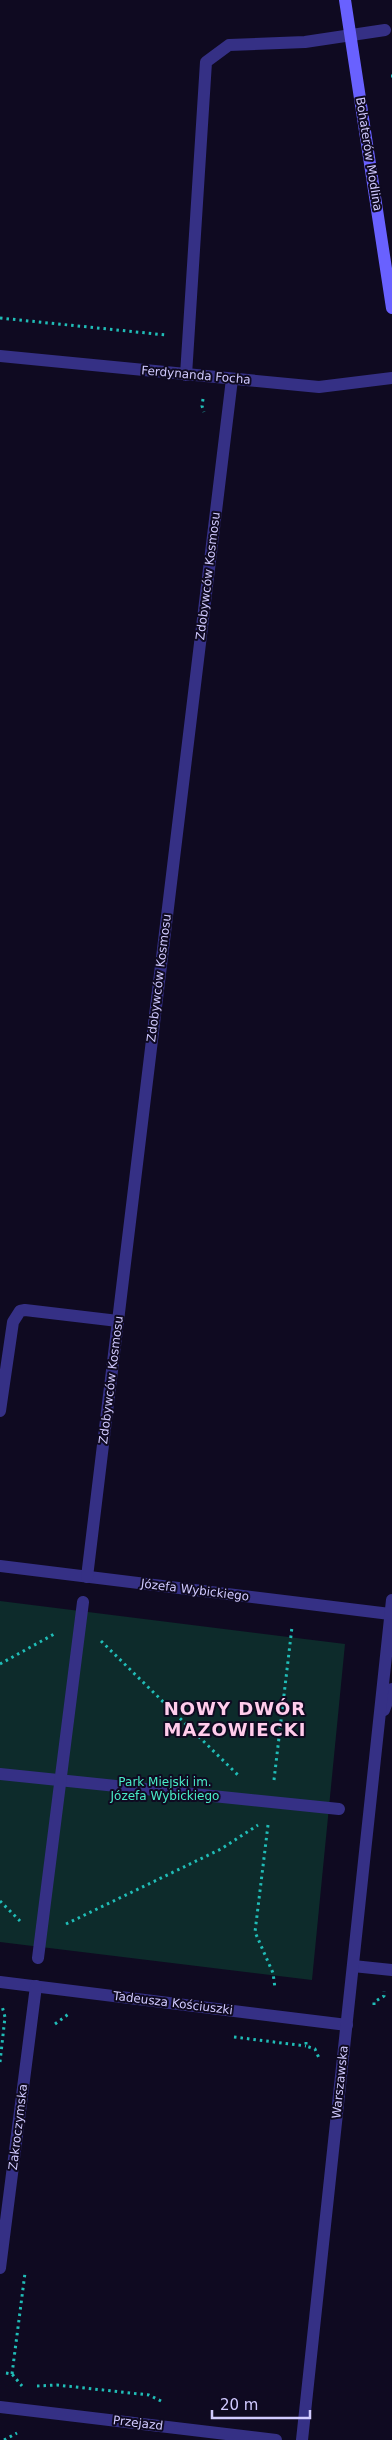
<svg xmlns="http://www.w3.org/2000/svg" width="392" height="2440" font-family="'DejaVu Sans',sans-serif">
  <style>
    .green { fill: #0d2b2b }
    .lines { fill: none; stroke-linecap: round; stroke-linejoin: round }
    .path { stroke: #20bdb7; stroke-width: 3; stroke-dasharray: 2.5 4; stroke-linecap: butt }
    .service { stroke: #353085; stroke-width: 12 }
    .pedestrian { stroke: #353085; stroke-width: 12 }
    .minor { stroke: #353085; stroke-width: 12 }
    .tertiary { stroke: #353085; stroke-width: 12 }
    .secondary { stroke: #6961ff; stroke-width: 12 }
    .labels { text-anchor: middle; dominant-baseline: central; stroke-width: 4; stroke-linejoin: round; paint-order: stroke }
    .street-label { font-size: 12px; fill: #d1caff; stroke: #0f0a21 }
    .park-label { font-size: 12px; fill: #49ecc7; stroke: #0f0a21 }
    .district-label { font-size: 18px; font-weight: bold; letter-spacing: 1px; fill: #ffcceb; stroke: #0f0a21 }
  </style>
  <rect width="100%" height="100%" fill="#0f0a21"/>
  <polygon class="green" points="0,1601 345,1644 312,1980 0,1942"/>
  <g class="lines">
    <g class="path">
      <polyline points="391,76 392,76"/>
      <polyline points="0,318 166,335"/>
      <polyline points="203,399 202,406 204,412"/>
      <polyline points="101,1641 238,1775"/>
      <polyline points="0,1664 56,1633"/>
      <polyline points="274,1780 292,1627"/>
      <polyline points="268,1825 255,1932 273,1973 275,1988"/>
      <polyline points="0,1901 20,1921"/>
      <polyline points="66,1924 221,1849 258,1825"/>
      <polyline points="374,2005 374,2002 384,1996 384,1991"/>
      <polyline points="55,2024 70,2013"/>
      <polyline points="234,2037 306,2046"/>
      <polyline points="306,2042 306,2046 315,2049 319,2058"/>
      <polyline points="0,2062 5,2017 2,2006"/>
      <polyline points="6,2373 12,2374 22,2386"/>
      <polyline points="12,2374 25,2273"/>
      <polyline points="37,2386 57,2385 149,2395 163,2402"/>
      <polyline points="4,2440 17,2433"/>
    </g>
    <g class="service">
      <polyline points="186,375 206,62 229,45 305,42 385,30"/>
      <polyline points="0,1411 13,1322 20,1311 25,1310 118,1321"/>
    </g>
    <g class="pedestrian">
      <polyline points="0,1774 339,1809"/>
      <polyline points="38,1958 83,1602"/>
    </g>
    <g class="minor">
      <polyline points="0,356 319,387 392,378"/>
      <polyline points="0,1566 390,1614"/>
      <polyline points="87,1577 232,379"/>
      <polyline points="353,1966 392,1970"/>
      <polyline points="0,1982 347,2025"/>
      <polyline points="0,2268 36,1986"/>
      <polyline points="0,2407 276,2440"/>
    </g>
    <g class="tertiary">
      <polyline points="384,1710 392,1689"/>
      <polyline points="302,2440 392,1600"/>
    </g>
    <polyline class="secondary" points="345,0 392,308"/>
  </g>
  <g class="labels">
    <g class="street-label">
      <text transform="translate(369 154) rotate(81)">Bohaterów Modlina</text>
      <text transform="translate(196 375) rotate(5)">Ferdynanda Focha</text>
      <text transform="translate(208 576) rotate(-83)">Zdobywców Kosmosu</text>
      <text transform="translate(159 978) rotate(-83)">Zdobywców Kosmosu</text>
      <text transform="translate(111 1380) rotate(-83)">Zdobywców Kosmosu</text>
      <text transform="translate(195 1590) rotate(7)">Józefa Wybickiego</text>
      <text transform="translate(173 2003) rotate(7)">Tadeusza Kościuszki</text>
      <text transform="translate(340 2082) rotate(-84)">Warszawska</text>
      <text transform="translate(18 2127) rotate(-83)">Zakroczymska</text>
      <text transform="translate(138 2423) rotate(7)">Przejazd</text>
    </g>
    <g class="park-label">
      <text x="165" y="1782">Park Miejski im.<tspan x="165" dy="14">Józefa Wybickiego</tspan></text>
    </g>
    <g class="district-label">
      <text x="235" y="1708">NOWY DWÓR<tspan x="235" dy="21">MAZOWIECKI</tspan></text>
    </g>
  </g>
  <path d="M212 2410v8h98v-8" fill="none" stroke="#d1caff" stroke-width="2.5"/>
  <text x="220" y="2410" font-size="15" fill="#d1caff" stroke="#0f0a21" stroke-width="4" paint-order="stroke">20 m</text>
</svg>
